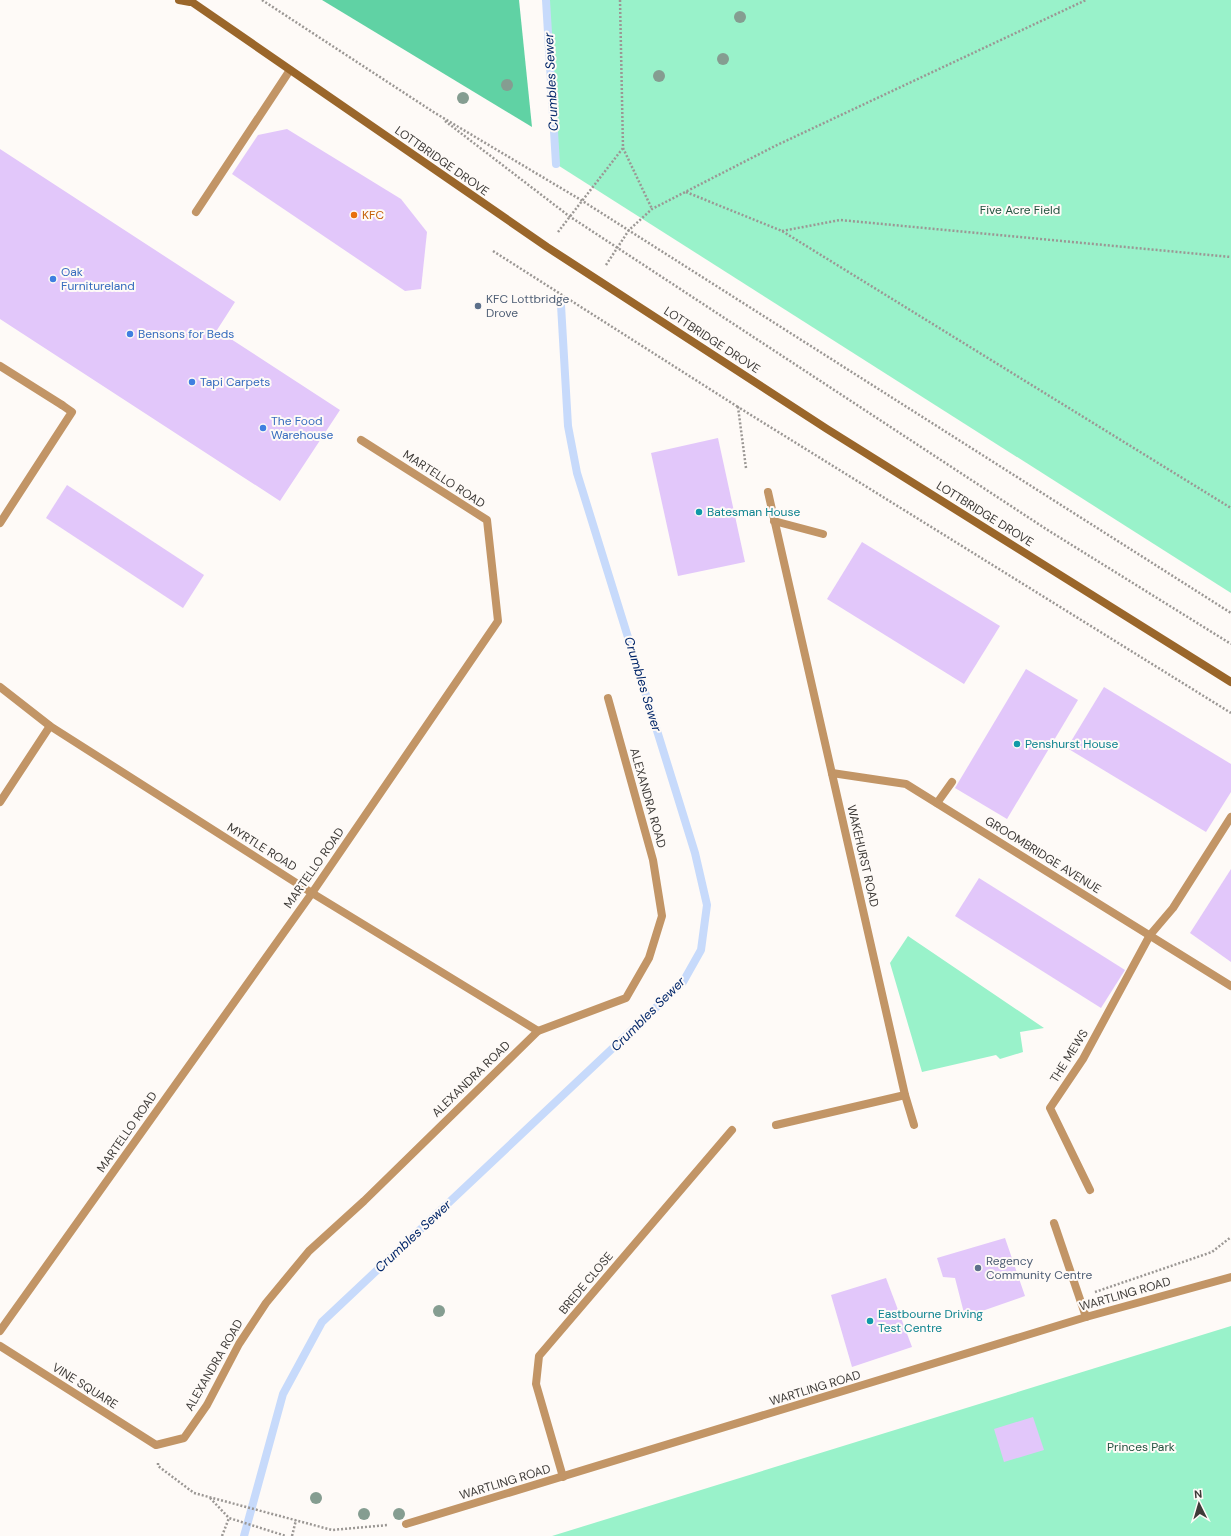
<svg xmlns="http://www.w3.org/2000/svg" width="1231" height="1536" font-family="'DM Sans',sans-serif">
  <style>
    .green { fill: #99f2ca }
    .forest { fill: #60d2a4 }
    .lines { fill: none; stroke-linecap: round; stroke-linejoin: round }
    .stream { stroke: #c7dafb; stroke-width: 8 }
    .building { fill: #e2c7fa }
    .path { stroke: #9b9794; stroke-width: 2.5; stroke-dasharray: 2 2; stroke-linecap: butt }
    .lane { stroke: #c29566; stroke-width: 8 }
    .street { stroke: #c29566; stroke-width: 8 }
    .secondary { stroke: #9a662a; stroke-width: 8 }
    .tree { fill: #859d91 }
    .food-dot { fill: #e8710a; stroke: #fefaf7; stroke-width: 1.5 }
    .shop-dot { fill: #3f7fe0; stroke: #fefaf7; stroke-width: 1.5 }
    .service-dot { fill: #5c6f8a; stroke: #fefaf7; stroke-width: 1.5 }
    .culture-dot { fill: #0f9aa8; stroke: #fefaf7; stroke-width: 1.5 }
    .labels { text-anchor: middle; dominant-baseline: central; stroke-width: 4; stroke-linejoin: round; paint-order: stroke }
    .street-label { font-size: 12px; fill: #3e3b38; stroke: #fefaf7 }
    .park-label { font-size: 12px; fill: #22513e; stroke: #fefaf7 }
    .food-label { font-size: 12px; fill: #c56008; stroke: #fefaf7; text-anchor: start }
    .shop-label { font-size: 12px; fill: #366cbe; stroke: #fefaf7; text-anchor: start }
    .service-label { font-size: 12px; fill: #4e5e75; stroke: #fefaf7; text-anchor: start }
    .culture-label { font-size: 12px; fill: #0d838f; stroke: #fefaf7; text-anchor: start }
    .water-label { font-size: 13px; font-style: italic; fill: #022669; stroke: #fefaf7 }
  </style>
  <rect width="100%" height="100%" fill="#fefaf7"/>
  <g class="green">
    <polygon points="546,0 1231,0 1231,593 556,164"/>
    <polygon points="908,936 1044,1028 1020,1032 1023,1052 1000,1059 996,1055 922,1072 890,963"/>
    <polygon points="1231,1326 1231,1536 552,1536"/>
  </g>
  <polygon class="forest" points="322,0 519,0 532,127"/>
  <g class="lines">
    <g class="stream">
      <polyline points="546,0 556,164"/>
      <polyline points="244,1536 283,1394 322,1322 683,982 701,950 707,905 695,853 577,473 568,426 561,305"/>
    </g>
  </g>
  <g class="building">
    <polygon points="287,129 401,199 427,232 421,289 405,291 232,174 258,135"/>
    <polygon points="0,149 235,302 217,330 340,410 280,501 0,319"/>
    <polygon points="718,438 745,562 678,576 651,453"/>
    <polygon points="67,485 204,575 183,608 46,518"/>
    <polygon points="862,542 1000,626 964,684 827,599"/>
    <polygon points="1026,669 1078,700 1007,819 955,788"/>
    <polygon points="1104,687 1231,764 1231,792 1206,832 1067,748"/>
    <polygon points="1231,869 1231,962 1190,933"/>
    <polygon points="979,878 1125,970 1101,1008 955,916"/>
    <polygon points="1005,1238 1025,1296 965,1317 955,1278 943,1277 937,1258"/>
    <polygon points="886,1278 912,1347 852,1367 831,1295"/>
    <polygon points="1033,1417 1044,1450 1004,1462 994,1429"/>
  </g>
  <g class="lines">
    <g class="path">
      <polyline points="262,0 435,113 581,200 1231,613"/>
      <polyline points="620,0 623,148 652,209"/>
      <polyline points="445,121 569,216 1046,529 1231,644"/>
      <polyline points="686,192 782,231 1231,508"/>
      <polyline points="782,231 840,220 1231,257"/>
      <polyline points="558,232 623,148"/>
      <polyline points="493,251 738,407"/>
      <polyline points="606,265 629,230 652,209 775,146 1086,0"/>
      <polyline points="746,468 738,407 1231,713"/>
      <polyline points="1095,1292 1212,1252 1231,1237"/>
      <polyline points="158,1463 158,1466 194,1493 332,1530 388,1525"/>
      <polyline points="210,1498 229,1518 286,1536"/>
      <polyline points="222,1536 229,1518"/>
      <polyline points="292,1536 296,1520"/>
    </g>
    <g class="lane">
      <polyline points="196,212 290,70"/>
      <polyline points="774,521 823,534"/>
      <polyline points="0,523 72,412 62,405"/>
      <polyline points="937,803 952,782"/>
      <polyline points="905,1095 914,1125"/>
      <polyline points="1090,1190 1050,1108 1083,1059 1150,935 1173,908 1231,817"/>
      <polyline points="1054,1223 1086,1317"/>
    </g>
    <g class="street">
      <polyline points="0,366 62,405"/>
      <polyline points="768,492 905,1095 776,1125"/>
      <polyline points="0,687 50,726 312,893 538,1031"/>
      <polyline points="832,773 906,784 1231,986"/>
      <polyline points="0,802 50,726"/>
      <polyline points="0,1331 312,893 498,621 487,520 361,440"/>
      <polyline points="0,1346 156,1445 184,1438 207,1405 239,1344 266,1303 309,1251 364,1201 538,1031 626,998 649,958 662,916 653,860 608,698"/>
      <polyline points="563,1477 536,1384 539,1356 732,1130"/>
      <polyline points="406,1524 1086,1317 1231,1277"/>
    </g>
    <g class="secondary">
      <polyline points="179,0 190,2"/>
      <polyline points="189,0 547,247 827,429 1231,682"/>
    </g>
  </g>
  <g class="tree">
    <circle cx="740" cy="17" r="6"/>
    <circle cx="723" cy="59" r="6"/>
    <circle cx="659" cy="76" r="6"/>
    <circle cx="507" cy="85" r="6"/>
    <circle cx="463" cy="98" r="6"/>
    <circle cx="439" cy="1311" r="6"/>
    <circle cx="316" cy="1498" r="6"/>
    <circle cx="364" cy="1514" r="6"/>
    <circle cx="399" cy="1514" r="6"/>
  </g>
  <circle class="food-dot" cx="354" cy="215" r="4"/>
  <g class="shop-dot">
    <circle cx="53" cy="279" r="4"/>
    <circle cx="130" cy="334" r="4"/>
    <circle cx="192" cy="382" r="4"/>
    <circle cx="263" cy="428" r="4"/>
  </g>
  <g class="service-dot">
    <circle cx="478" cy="306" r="4"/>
    <circle cx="978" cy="1268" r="4"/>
  </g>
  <g class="culture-dot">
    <circle cx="699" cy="512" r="4"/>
    <circle cx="1017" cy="744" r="4"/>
    <circle cx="870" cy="1321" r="4"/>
  </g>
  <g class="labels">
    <g class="street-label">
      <text transform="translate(442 161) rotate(35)">LOTTBRIDGE DROVE</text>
      <text transform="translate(712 340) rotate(33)">LOTTBRIDGE DROVE</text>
      <text transform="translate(444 479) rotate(33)">MARTELLO ROAD</text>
      <text transform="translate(985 514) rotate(32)">LOTTBRIDGE DROVE</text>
      <text transform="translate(648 798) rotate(74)">ALEXANDRA ROAD</text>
      <text transform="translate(262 847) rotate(32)">MYRTLE ROAD</text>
      <text transform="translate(1043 855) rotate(32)">GROOMBRIDGE AVENUE</text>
      <text transform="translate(863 856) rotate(77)">WAKEHURST ROAD</text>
      <text transform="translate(314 868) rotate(-55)">MARTELLO ROAD</text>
      <text transform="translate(1069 1056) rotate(-58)">THE MEWS</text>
      <text transform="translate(471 1079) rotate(-44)">ALEXANDRA ROAD</text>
      <text transform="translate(127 1132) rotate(-55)">MARTELLO ROAD</text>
      <text transform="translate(586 1283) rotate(-50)">BREDE CLOSE</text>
      <text transform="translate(1125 1294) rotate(-16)">WARTLING ROAD</text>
      <text transform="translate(214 1365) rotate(-60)">ALEXANDRA ROAD</text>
      <text transform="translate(85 1386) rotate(32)">VINE SQUARE</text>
      <text transform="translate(815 1388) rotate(-17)">WARTLING ROAD</text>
      <text transform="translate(505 1482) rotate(-17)">WARTLING ROAD</text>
    </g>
    <g class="park-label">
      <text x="1020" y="210">Five Acre Field</text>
      <text x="1141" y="1447">Princes Park</text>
    </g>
    <g class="food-label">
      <text x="362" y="215">KFC</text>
    </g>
    <g class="shop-label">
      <text x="61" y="272">Oak<tspan x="61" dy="14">Furnitureland</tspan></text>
      <text x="138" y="334">Bensons for Beds</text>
      <text x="200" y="382">Tapi Carpets</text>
      <text x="271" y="421">The Food<tspan x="271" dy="14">Warehouse</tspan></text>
    </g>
    <g class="service-label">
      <text x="486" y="299">KFC Lottbridge<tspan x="486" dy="14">Drove</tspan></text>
      <text x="986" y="1261">Regency<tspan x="986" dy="14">Community Centre</tspan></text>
    </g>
    <g class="culture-label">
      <text x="707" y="512">Batesman House</text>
      <text x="1025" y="744">Penshurst House</text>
      <text x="878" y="1314">Eastbourne Driving<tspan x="878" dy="14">Test Centre</tspan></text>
    </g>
    <g class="water-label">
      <text transform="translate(551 82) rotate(-93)">Crumbles Sewer</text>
      <text transform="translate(643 684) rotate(73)">Crumbles Sewer</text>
      <text transform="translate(648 1014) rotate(-45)">Crumbles Sewer</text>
      <text transform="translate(413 1236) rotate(-43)">Crumbles Sewer</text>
    </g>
  </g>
  <g transform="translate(1199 1504) rotate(355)" stroke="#fefaf7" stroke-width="3" paint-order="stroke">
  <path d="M0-3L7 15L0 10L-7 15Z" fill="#3e3b38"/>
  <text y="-6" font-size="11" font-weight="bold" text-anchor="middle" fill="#3e3b38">N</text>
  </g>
</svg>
